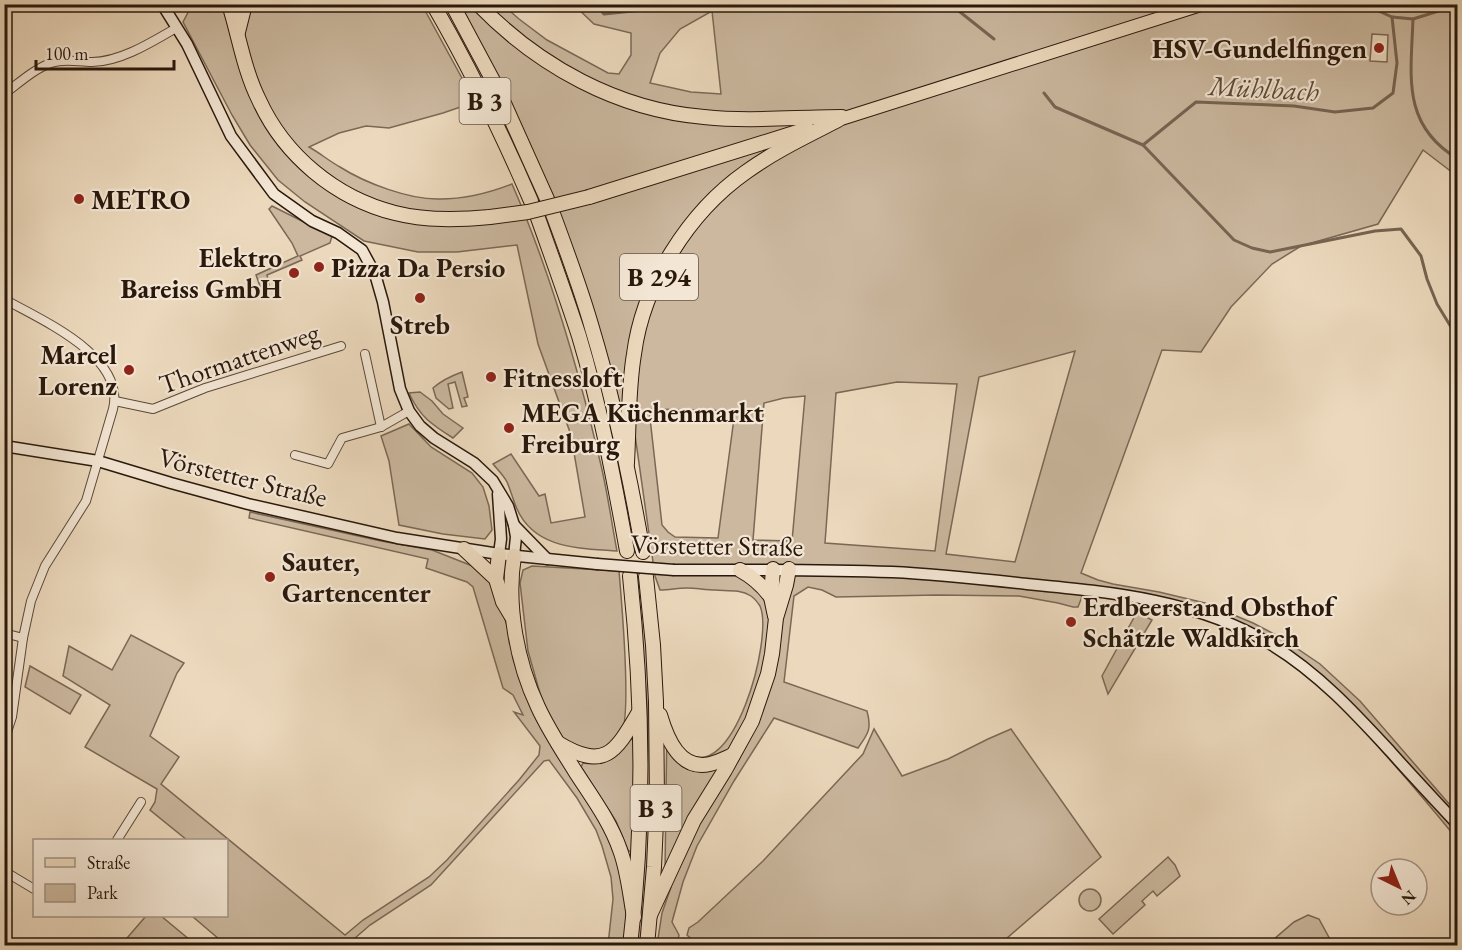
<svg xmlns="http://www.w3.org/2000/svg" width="1462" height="950" font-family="'EB Garamond',serif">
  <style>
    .green { fill: #cbb89f; stroke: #7a6856; stroke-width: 1.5; fill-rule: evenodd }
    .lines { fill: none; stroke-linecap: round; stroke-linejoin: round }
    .stream { stroke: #766452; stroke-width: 3 }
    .street-casing { stroke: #5a4838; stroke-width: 10 }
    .secondary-casing { stroke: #29180c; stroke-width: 13 }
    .primary-casing { stroke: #29180c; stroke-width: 14 }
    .highway-casing { stroke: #29180c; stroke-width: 16 }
    .street { stroke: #f3e6d4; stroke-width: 8 }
    .secondary { stroke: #f3e6d4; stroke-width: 10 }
    .primary { stroke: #ecd9bd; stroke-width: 12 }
    .highway { stroke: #ecd9bd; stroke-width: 14 }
    .secondary-bridge-casing { stroke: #29180c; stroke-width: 13; stroke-linecap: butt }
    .highway-bridge-casing { stroke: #29180c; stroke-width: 16; stroke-linecap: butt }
    .secondary-bridge { stroke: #f3e6d4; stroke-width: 10 }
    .highway-bridge { stroke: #ecd9bd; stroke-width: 14 }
    .poi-dot { fill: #8f2418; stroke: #f3e6d4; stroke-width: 2 }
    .labels { text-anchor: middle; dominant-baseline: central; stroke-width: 4.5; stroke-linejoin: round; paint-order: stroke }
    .shield { fill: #f3e6d4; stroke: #665648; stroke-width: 1.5 }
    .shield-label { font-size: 26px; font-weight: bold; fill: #29180c }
    .poi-label { font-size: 27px; font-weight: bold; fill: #29180c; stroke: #f3e6d4; text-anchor: start }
    .street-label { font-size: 27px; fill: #29180c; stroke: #f3e6d4 }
    .water-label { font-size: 28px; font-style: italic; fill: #5d4b3b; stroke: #f3e6d4 }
  </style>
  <rect width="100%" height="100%" fill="#ecd9bd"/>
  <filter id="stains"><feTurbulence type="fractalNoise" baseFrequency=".00333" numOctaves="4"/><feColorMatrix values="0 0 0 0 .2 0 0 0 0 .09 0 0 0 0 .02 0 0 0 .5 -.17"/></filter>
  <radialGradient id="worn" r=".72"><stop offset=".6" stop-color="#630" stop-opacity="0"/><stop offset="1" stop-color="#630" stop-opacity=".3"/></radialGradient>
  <g class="green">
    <path d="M614,4L616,6L632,4L1457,5V176L1423,150L1378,224L1301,246L1272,264L1231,307L1201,352L1162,350L1081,573L1098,580L1113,584L1159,592L1205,603L1253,623L1280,637L1320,664L1360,701L1457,813V839C1430,806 1403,774 1374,742C1357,723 1340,703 1321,687C1293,662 1259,641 1225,626C1180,607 1131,601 1083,594L1078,607H1073L1058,603L1019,596L937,595L836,597L822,590L808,587L794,596L784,682L867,711C872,729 868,734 858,748L774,718L734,781L697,846L683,882L672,922L679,935L677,945H657L662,913L671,887L665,873L667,721C672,732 676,744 686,752C732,788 774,638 760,606C758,603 754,598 751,596C740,589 727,591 715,590C706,590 696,588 687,588C678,588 669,590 660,590L655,576L634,428L622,421L587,291L458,5H503L519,19L547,40L608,73L619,74L631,55V33L594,24L574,5ZM712,11L721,94L691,92L650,83L660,53L680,29ZM1372,34L1388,35L1387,62L1370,61ZM1075,351L1015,562L946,554L979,377ZM897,382L957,384L935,551L825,543L836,393ZM805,396L792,541L753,540L764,403L784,398ZM649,409L735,411L718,538L675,537L668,532L662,525Z"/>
    <path d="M192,5H422L475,102L443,113L389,128L366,126L339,133L309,147C320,153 329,161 340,167C365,183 410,200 440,199C465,199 489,193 512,184C550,271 577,364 599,457C607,488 611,520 617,551C578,548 535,549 517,509C513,500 511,491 507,482C504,476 498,470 493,464L511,454L539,496L545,494L551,523L585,517L571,435L538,344L517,245L457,252H418L364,241L305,202L278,180L250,145L232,115L183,22Z"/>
    <polygon points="272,206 332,236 330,243 300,256 302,260 267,275 270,289 262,292 256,275 298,256 292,243 269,209"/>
    <path d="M462,372L468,397L464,398L467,406L462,407L455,382L448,384L453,408L449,409L436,398L433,388C442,380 451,376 462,372Z"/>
    <path d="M420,392L432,401L443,414L463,428L453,438C431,424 420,417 409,393Z"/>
    <polygon points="409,424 431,447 472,473 483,487 489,506 492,530 485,539 443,534 399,525 389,461 381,436"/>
    <polygon points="250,512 381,541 432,550 475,567 484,574 493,586 504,616 519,665 616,848 626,897 627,923 624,945 608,945 613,899 611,877 602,846 596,830 577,798 549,760 544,761 431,885 370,925 347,945 226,945 192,916 226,916 226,840 187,840 150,810 155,802 157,789 85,747 110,705 63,676 69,646 112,670 131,635 184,663 177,673 150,736 179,757 161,784 345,935 363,920 429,877 447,860 519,780 539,755 540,746 514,712 523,715 513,695 503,688 473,587 467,582 426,568 428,559 249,518"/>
    <path d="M532,566L619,571C621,596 633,722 620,736C615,742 601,749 594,754L572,746L561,737L543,704L528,651L520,583L523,570Z"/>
    <polygon points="637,573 643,573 653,772 644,945 635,946 643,867 648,748 647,705"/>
    <polygon points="1137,612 1152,620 1108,694 1102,676"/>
    <polygon points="30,666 81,695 70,714 25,687"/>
    <polygon points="874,729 902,776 948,759 988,739 1011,729 1101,857 999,945 698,945 687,935 689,928 698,922 763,861 863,754"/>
    <path d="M631,739L634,741V848L632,853L628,850L616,821L581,767L583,763C607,766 617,756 631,739Z"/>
    <polygon points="1168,857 1175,865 1180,876 1157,896 1153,891 1142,901 1145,905 1113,934 1099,919"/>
    <circle cx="1090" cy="900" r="11"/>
    <polygon points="1308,915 1319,919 1332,943 1332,945 1267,945 1294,922"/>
    <polygon points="146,916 161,916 196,945 121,945"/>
  </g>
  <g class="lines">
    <g class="stream">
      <polyline points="595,4 604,14 662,8 674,4"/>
      <polyline points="950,4 994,39"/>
      <polyline points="1363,4 1392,17 1413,19 1458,5"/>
      <path d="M1413,19C1411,76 1401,125 1458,159"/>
      <polyline points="1044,93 1055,107 1143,145 1196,102 1294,106 1335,112 1373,108 1393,93 1397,63 1392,17"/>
      <polyline points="1143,145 1234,240 1252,248 1270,252 1375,231 1401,229 1421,256 1427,279 1437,304 1451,327 1458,325"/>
    </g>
    <g class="street-casing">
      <g id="street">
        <path d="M4,94C19,83 34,69 51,63C65,58 78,62 92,62C120,62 152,42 176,28"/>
        <path d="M4,299C41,320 126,356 113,409L86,501L45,566L31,601L23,638L12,717L4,741"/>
        <polyline points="365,354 381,427"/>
        <polyline points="115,401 153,409 205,388 341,346"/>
        <polyline points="295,455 328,464 342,438 381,427 409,411"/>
        <polyline points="4,633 23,638"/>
        <polyline points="117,840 141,802"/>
        <polyline points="4,871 34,889"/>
      </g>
    </g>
    <g class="secondary-casing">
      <g id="secondary">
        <polyline points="162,4 187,44 231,136 274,194 312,221 338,233 362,250 375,274 383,302 400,389 409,411 420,426 434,438 474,463 493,481 508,506 514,525 516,537 514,556"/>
        <polyline points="4,446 98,461 171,483 248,504 397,538 499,554 597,564"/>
        <polyline points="498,494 501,539 499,554"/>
        <polyline points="514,525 547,559"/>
        <path d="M674,570C746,570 819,569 892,572C937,574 982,579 1027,584C1111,592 1199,600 1272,645C1318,673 1354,712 1390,751C1412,776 1435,800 1458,825"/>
      </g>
    </g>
    <g class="primary-casing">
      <polyline id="primary" points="838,120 1204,4"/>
    </g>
    <g class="highway-casing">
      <g id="highway">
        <path d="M229,4C239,36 244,70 259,100C284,155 335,198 395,213C426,221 458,220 490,217"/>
        <path d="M433,4C470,68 502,134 531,201"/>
        <polyline points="452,4 498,90 547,199"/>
        <path d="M478,4C538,66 618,110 704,117C750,122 796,117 842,117"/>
        <polyline points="238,32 245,4"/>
        <polyline points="589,197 807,129"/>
        <path d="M553,214C567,252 581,289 592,328C614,401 630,477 643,552"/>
        <path d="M538,218C552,257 566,296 579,336C600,406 614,479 627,551"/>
        <path d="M627,463C629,427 628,390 634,354C643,284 689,212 746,172C775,151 807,136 838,120"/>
        <polyline points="464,549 496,579 503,602 512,617"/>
        <path d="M514,556C506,605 517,663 538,707C548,729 562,750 575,771C591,796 610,821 620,850C628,871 630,895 634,917"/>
        <polyline points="773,569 771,597 775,616"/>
        <path d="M740,570C753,577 762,585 771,597"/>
        <path d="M630,576C643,699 645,822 630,946"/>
        <polyline points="646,577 653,645 656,702 657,799 654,867 647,946"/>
        <polyline points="496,579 499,554"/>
        <path d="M660,715C667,739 680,771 710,764C718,762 726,758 733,755"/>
        <path d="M558,743C605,771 615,753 639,712"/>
        <polyline points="650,915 694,820 725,770 752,721 768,674 772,654 776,618 786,585 789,569"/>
      </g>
    </g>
    <use href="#street" class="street"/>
    <use href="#secondary" class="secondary"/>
    <use href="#primary" class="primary"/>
    <use href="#highway" class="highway"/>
    <g class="secondary-bridge-casing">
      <polyline id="secondary-bridge" points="597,564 674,570"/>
    </g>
    <g class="highway-bridge-casing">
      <polyline id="highway-bridge" points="490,217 528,212 589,197"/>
    </g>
    <use href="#secondary-bridge" class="secondary-bridge"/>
    <use href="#highway-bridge" class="highway-bridge"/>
  </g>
  <g class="poi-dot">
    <circle cx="1379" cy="48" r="6"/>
    <circle cx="79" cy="199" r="6"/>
    <circle cx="319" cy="267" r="6"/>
    <circle cx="294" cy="273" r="6"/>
    <circle cx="420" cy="298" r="6"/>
    <circle cx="129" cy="370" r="6"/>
    <circle cx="491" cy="377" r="6"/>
    <circle cx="509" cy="428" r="6"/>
    <circle cx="270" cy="577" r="6"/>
    <circle cx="1071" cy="622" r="6"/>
  </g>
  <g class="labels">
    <g class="shield">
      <rect x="459.5" y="78" width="51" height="46" rx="4.5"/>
      <rect x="620" y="254" width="78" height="46" rx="4.5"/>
      <rect x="630.5" y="785" width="51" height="46" rx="4.5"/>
    </g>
    <g class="shield-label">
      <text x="485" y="101">B 3</text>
      <text x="659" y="277">B 294</text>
      <text x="656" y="808">B 3</text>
    </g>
    <g class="poi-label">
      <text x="1367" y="48" text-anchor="end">HSV-Gundelfingen</text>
      <text x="91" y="199">METRO</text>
      <text x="282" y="257" text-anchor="end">Elektro<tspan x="282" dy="31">Bareiss GmbH</tspan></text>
      <text x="331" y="267">Pizza Da Persio</text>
      <text x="420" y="324" text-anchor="middle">Streb</text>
      <text x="117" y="354" text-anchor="end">Marcel<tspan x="117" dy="31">Lorenz</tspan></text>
      <text x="503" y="377">Fitnessloft</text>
      <text x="521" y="412">MEGA Küchenmarkt<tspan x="521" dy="31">Freiburg</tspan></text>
      <text x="282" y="561">Sauter,<tspan x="282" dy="31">Gartencenter</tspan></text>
      <text x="1083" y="606">Erdbeerstand Obsthof<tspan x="1083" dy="31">Schätzle Waldkirch</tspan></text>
    </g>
    <g class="street-label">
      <text transform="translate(239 358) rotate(-19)">Thormattenweg</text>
      <text transform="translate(243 477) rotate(14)">Vörstetter Straße</text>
      <text transform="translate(717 545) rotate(1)">Vörstetter Straße</text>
    </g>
    <g class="water-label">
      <text transform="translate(1264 88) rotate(3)">Mühlbach</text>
    </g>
  </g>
  <rect width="1462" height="950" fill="none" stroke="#ecd9bd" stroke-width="24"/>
  <rect x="6" y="6" width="1450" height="938" fill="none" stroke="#29180c" stroke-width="3"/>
  <rect x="12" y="12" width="1438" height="926" fill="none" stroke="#29180c" stroke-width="1.5"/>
  <rect x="33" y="839" width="195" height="78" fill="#f3e6d4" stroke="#a29484" stroke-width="1.5"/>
  <rect x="45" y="858" width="30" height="9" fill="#ecd9bd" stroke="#a29484" stroke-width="1.5"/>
  <text x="87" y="869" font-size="18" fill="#29180c">Straße</text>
  <rect x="45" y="884" width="30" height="18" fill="#cbb89f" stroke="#a29484" stroke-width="1.5"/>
  <text x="87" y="899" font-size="18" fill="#29180c">Park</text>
  <g transform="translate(1399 887) rotate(137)"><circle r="28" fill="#f3e6d4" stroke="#a29484" stroke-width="1.5"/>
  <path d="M0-4.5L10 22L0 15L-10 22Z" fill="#8f2418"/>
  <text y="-9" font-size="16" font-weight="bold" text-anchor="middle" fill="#29180c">N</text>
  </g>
  <path d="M36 60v9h138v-9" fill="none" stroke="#29180c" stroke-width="3"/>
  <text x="45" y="60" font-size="18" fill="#29180c" stroke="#f3e6d4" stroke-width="4.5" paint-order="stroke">100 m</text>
  <rect width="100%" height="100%" filter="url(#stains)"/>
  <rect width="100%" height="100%" fill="url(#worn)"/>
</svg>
